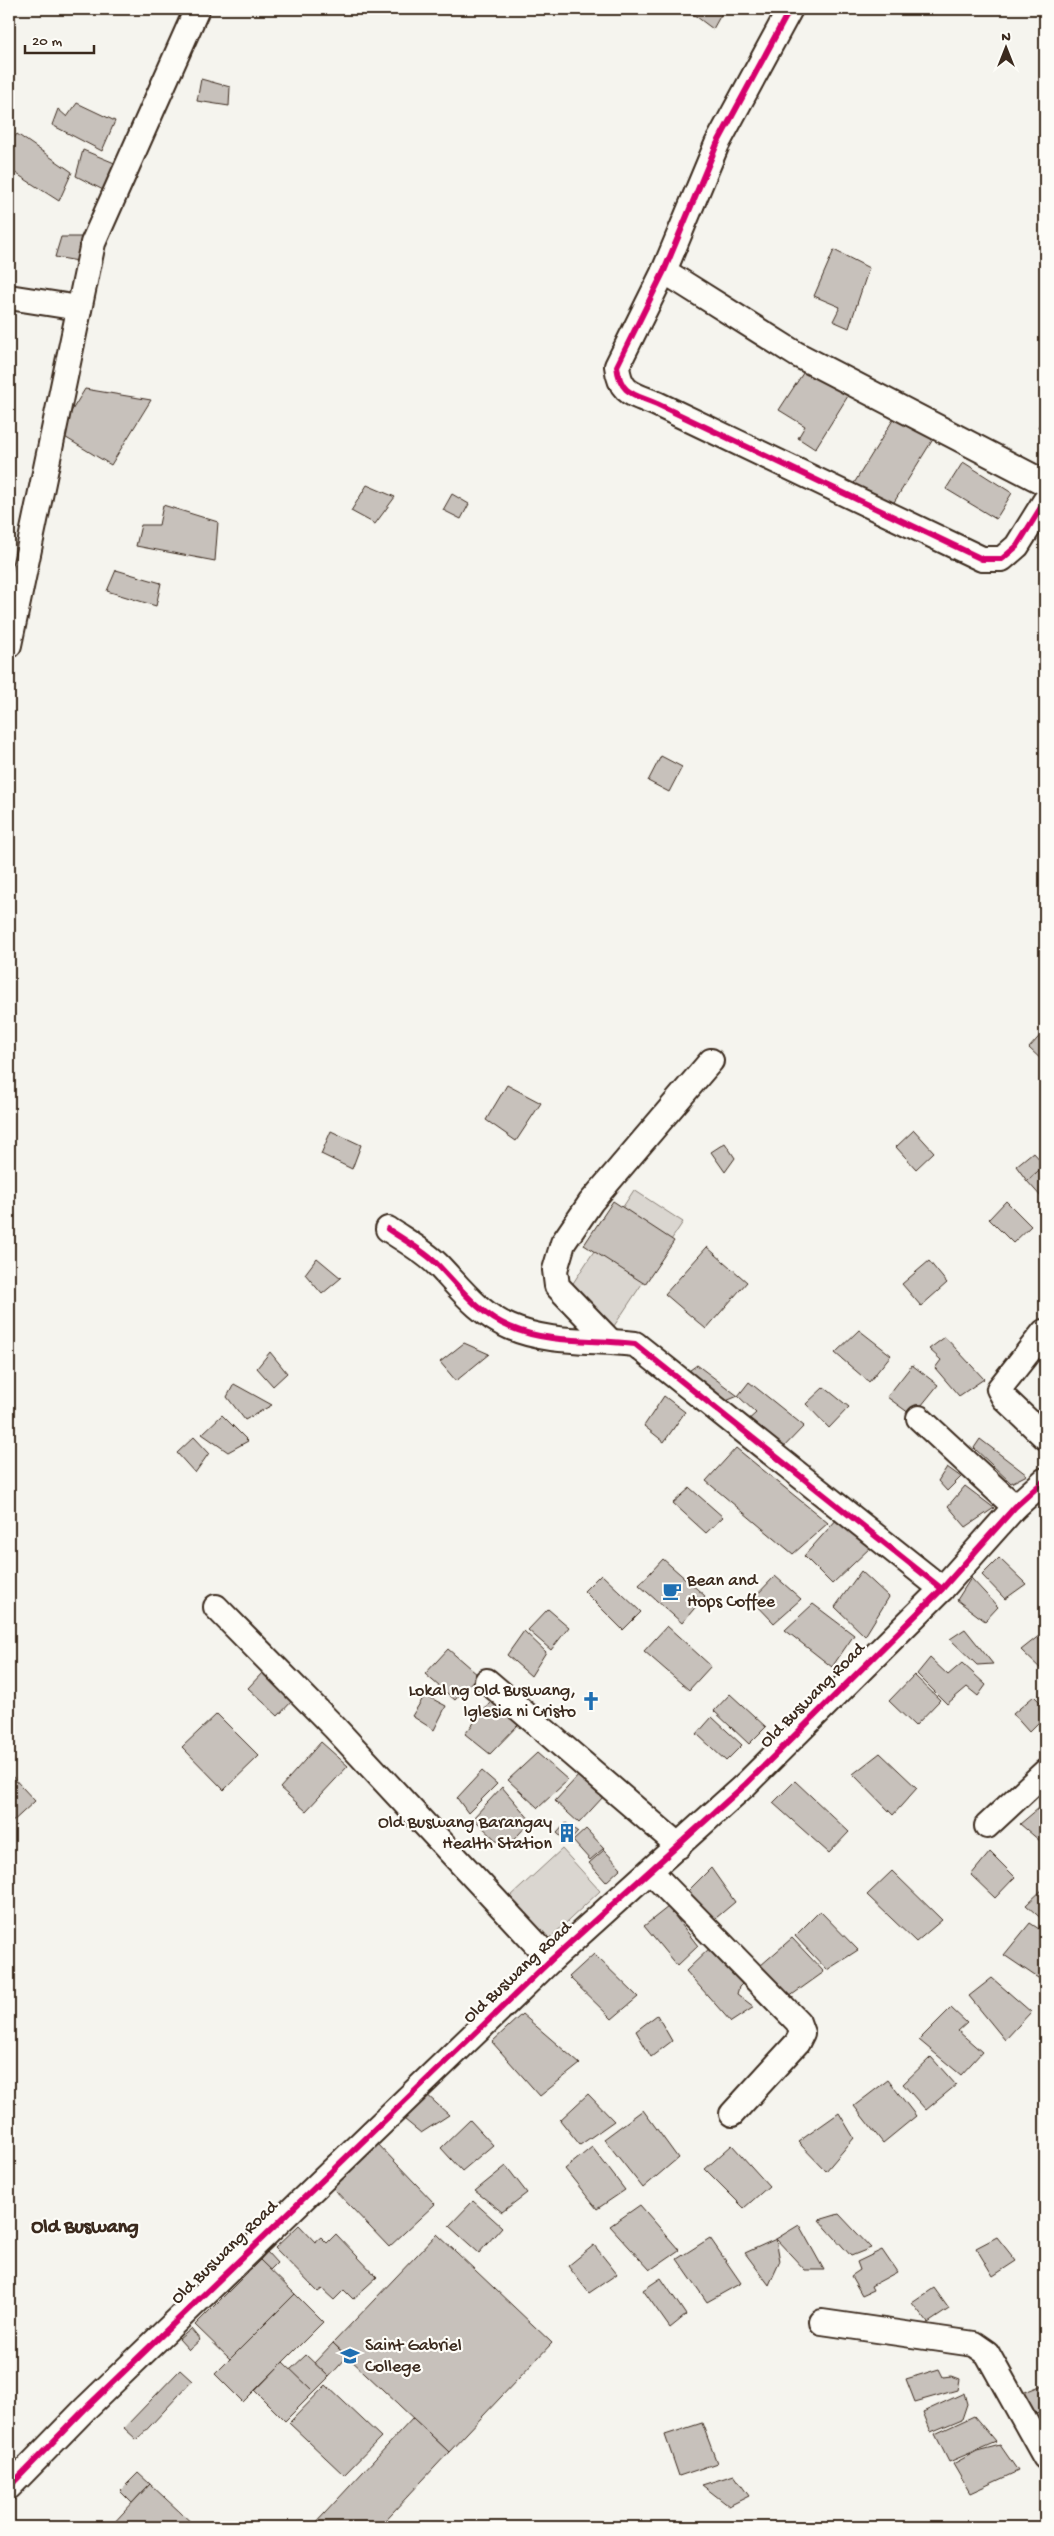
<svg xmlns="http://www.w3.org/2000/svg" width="1054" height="2536" font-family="'Gochi Hand',sans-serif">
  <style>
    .green { fill: #dad6d0; stroke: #8a8077 }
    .building { fill: #c7c1bb; stroke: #3b2a1e }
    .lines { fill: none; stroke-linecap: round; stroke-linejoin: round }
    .street-casing { stroke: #3b2a1e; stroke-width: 28 }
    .street { stroke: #fdfcf7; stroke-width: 24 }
    .cycleway-casing { stroke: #fdfcf7; stroke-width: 9 }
    .cycleway { stroke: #d6006c; stroke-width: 6 }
    .labels { text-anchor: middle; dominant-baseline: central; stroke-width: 4.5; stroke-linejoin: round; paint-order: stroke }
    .poi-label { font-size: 18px; fill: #3b2a1e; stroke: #fdfcf7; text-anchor: start }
    .street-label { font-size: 18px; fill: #3b2a1e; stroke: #fdfcf7 }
    .quarter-label { font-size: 20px; font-weight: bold; fill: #3b2a1e; stroke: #fdfcf7 }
  </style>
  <rect width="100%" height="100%" fill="#f5f4ee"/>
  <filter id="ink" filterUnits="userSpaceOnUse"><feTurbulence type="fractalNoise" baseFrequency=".02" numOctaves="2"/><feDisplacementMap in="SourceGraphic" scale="10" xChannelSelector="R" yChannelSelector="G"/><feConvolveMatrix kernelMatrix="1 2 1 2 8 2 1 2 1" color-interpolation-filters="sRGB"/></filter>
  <g filter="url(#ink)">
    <g class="green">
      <polygon points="634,1190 683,1222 610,1332 562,1300"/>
      <polygon points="562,1849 600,1891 537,1950 498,1908"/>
    </g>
    <g class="building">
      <polygon points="690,9 719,9 723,11 713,29 689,11"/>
      <polygon points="201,79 230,87 229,106 197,101"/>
      <polygon points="77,103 115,121 102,151 52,125 58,109 67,117"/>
      <polygon points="17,134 72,172 59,201 9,169 9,144"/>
      <polygon points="83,150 117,164 107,192 76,176"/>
      <polygon points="61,237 89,237 84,262 55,257"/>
      <polygon points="834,250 869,268 849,328 833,321 840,307 814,296"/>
      <polygon points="805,370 848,396 815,449 798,438 805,426 779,410"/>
      <polygon points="85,389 151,400 111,465 58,433"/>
      <polygon points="1045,414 1045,432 1038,427"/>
      <polygon points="896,415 935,436 891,507 853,485"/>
      <polygon points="963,462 1012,493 996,519 946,489"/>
      <polygon points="367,485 395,497 375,524 351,511"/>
      <polygon points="452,494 469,504 461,519 443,510"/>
      <polygon points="163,505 218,522 215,561 136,546 141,525 159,525"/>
      <polygon points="116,570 161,583 156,606 107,591"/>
      <polygon points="661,756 682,767 669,792 648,781"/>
      <polygon points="1045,1030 1045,1063 1029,1048"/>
      <polygon points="507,1085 541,1103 516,1141 486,1120"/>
      <polygon points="914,1130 934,1152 916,1169 896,1147"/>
      <polygon points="331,1131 361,1145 352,1169 321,1154"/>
      <polygon points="725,1143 735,1158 725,1172 711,1152"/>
      <polygon points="1033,1152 1045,1165 1027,1181 1016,1166"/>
      <polygon points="1045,1165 1045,1197 1043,1199 1027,1181"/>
      <polygon points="613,1201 674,1241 645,1284 584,1245"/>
      <polygon points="1006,1201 1031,1226 1013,1243 989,1219"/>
      <polygon points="707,1247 747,1282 706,1329 665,1294"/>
      <polygon points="317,1258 341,1278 322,1294 305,1274"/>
      <polygon points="929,1261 947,1283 921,1306 902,1284"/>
      <polygon points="859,1330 891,1355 869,1382 835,1353"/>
      <polygon points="945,1337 984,1379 959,1396 935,1368 941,1360 929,1349"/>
      <polygon points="464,1343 489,1354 456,1381 440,1362"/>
      <polygon points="270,1352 287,1373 273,1386 257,1368"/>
      <polygon points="697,1365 738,1396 719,1404 686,1373"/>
      <polygon points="912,1365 938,1385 913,1416 887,1397"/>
      <polygon points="749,1382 804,1426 778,1453 746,1422 756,1413 738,1396"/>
      <polygon points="234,1384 272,1405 245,1420 227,1397"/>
      <polygon points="824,1387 849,1407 829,1428 806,1404"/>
      <polygon points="664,1396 685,1412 664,1442 644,1426"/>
      <polygon points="222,1415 248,1441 228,1452 202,1434"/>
      <polygon points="194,1437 209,1453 195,1473 177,1453"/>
      <polygon points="980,1439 1027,1475 1011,1483 974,1448"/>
      <polygon points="736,1448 828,1523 793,1554 706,1481"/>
      <polygon points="947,1467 961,1477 947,1491 938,1481"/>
      <polygon points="965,1486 994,1508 966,1527 948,1506"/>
      <polygon points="690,1488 723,1517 706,1533 673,1503"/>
      <polygon points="838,1518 872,1546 832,1584 804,1556"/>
      <polygon points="999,1558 1026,1584 1005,1599 982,1575"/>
      <polygon points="663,1559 705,1596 682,1623 639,1585"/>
      <polygon points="861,1571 889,1597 865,1636 835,1607"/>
      <polygon points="601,1574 641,1612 623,1630 584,1591"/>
      <polygon points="775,1576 801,1599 774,1623 752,1600"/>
      <polygon points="971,1578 998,1607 985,1621 957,1600"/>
      <polygon points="813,1604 854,1635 832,1667 785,1630"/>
      <polygon points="548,1609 569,1627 551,1650 528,1630"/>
      <polygon points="667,1626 711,1666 689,1690 644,1651"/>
      <polygon points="965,1629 993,1664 977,1665 950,1639"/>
      <polygon points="524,1631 546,1652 531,1676 507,1655"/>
      <polygon points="1045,1631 1045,1673 1021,1650"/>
      <polygon points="448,1649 478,1675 455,1700 425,1674"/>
      <polygon points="930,1658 948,1675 962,1663 986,1685 978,1696 967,1687 947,1704 917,1674"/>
      <polygon points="263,1672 294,1699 278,1716 248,1688"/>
      <polygon points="914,1675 940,1700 915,1726 889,1701"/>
      <polygon points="730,1694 766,1727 749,1744 714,1711"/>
      <polygon points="425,1695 446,1706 434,1730 412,1716"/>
      <polygon points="1034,1696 1045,1707 1045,1716 1029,1732 1013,1714"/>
      <polygon points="493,1699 521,1722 490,1754 465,1734"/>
      <polygon points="217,1714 259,1756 224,1790 182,1747"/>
      <polygon points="712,1717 742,1745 726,1761 697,1734"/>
      <polygon points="321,1742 348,1766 306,1811 280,1788"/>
      <polygon points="537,1753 568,1780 538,1808 508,1780"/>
      <polygon points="880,1753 917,1788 893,1815 853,1774"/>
      <polygon points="482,1771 497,1784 468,1813 457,1798"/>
      <polygon points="9,1773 35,1801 9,1825"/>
      <polygon points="580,1774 604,1796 579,1823 555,1801"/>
      <polygon points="795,1781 849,1832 829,1853 773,1803"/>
      <polygon points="502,1787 531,1821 505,1849 473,1818"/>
      <polygon points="1045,1803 1045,1837 1040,1841 1020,1824"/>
      <polygon points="566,1823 578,1832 568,1843 557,1833"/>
      <polygon points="586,1829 604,1848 590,1860 573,1841"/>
      <polygon points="604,1850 621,1868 606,1882 589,1863"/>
      <polygon points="990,1852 1015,1877 995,1898 971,1875"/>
      <polygon points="711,1868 735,1902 710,1923 688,1891"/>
      <polygon points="892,1871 942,1920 916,1942 867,1895"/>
      <polygon points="1045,1887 1045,1922 1026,1905"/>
      <polygon points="668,1907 698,1946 677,1966 644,1926"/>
      <polygon points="820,1911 858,1950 827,1970 795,1936"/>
      <polygon points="1030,1923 1045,1933 1045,1973 1041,1980 1004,1955"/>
      <polygon points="792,1938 824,1972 789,1997 760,1966"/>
      <polygon points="715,1943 747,1979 739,1987 737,1994 754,2007 731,2022 686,1971"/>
      <polygon points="594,1954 638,1997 612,2019 569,1977"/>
      <polygon points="992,1978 1031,2012 1005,2040 969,1996"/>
      <polygon points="951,2008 967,2023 958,2031 982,2052 961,2075 919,2040"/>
      <polygon points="522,2014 580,2064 540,2096 492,2042"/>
      <polygon points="657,2015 672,2041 651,2057 636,2031"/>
      <polygon points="931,2057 956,2085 926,2110 903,2084"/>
      <polygon points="888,2080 916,2116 883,2143 854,2106"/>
      <polygon points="424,2092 449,2115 421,2133 399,2115"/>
      <polygon points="588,2094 614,2121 580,2145 560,2120"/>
      <polygon points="643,2110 678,2158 643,2188 604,2139"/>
      <polygon points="839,2113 854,2138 826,2171 798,2142"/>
      <polygon points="470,2120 493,2145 462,2171 441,2148"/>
      <polygon points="377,2143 435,2204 389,2247 332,2187"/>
      <polygon points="732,2145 769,2186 744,2208 705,2169"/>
      <polygon points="592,2147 625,2190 597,2209 565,2169"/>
      <polygon points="506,2166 527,2193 502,2212 475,2191"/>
      <polygon points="473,2201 502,2227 479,2253 449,2226"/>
      <polygon points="640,2205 679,2250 650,2270 610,2226"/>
      <polygon points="839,2214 871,2248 851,2256 819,2220"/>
      <polygon points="299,2225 315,2242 321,2237 327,2243 336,2234 377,2277 353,2299 344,2290 334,2300 322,2289 318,2292 275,2248"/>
      <polygon points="799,2225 824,2270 805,2270 776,2239"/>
      <polygon points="437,2234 552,2343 449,2452 333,2343"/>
      <polygon points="997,2237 1016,2261 993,2276 976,2248"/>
      <polygon points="710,2238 741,2283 707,2302 677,2259"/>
      <polygon points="776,2239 780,2261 769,2285 745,2253"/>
      <polygon points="594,2245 617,2274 589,2293 568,2266"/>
      <polygon points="882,2250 897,2272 871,2286 873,2290 862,2295 851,2276 860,2270 857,2262"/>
      <polygon points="267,2252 277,2263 270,2270 260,2260"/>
      <polygon points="260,2260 295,2294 230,2359 195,2325"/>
      <polygon points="661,2278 686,2315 670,2328 643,2290"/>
      <polygon points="934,2288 949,2309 928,2323 912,2303"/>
      <polygon points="295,2294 323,2322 243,2402 215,2374"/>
      <polygon points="191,2329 200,2340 189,2350 179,2339"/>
      <polygon points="333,2343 347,2357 329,2377 314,2363"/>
      <polygon points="306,2355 329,2377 314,2392 290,2370"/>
      <polygon points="283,2362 314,2392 285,2421 255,2391"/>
      <polygon points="939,2369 943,2377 951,2376 959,2379 957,2390 915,2402 906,2379"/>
      <polygon points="180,2370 192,2381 137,2440 124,2428"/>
      <polygon points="1045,2384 1045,2397 1040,2401 1040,2413 1028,2416 1020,2394"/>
      <polygon points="326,2385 381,2437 344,2475 289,2423"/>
      <polygon points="964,2393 967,2404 962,2419 931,2432 923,2412"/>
      <polygon points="974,2416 996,2442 949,2462 935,2434"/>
      <polygon points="413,2418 449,2452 379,2527 312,2527"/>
      <polygon points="702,2423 717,2463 679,2476 665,2435"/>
      <polygon points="1000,2445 1018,2471 970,2493 953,2464 977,2451"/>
      <polygon points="138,2473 150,2484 132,2503 120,2491"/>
      <polygon points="734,2475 749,2496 729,2506 702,2485"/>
      <polygon points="150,2484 196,2527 110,2527"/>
    </g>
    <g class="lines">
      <g class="street-casing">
        <g id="street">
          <path d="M790,9L717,144L664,271L617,366C620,394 633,394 657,404L982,559H1002L1017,546L1045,501"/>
          <polyline points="664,271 796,354 1045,483"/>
          <polyline points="9,297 79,308"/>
          <polyline points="9,645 93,243 197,9"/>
          <path d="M388,1229C404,1240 424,1251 438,1265C460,1288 479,1314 510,1327C549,1344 593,1339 635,1344L942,1589"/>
          <polyline points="1044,1332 999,1389 1004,1398 1045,1437"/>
          <polyline points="610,1341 557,1286 555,1270 563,1243 591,1202 711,1061"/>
          <polyline points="919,1418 1015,1507"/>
          <polyline points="216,1607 335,1728 551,1960"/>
          <polyline points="487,1681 679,1846"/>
          <polyline points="987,1826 1045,1772"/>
          <polyline points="651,1872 798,2022 802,2033 797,2043 732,2114"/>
          <polyline points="822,2322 974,2344 987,2353 1045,2457"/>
          <polyline points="9,2487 86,2408 551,1960 746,1784 942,1589 1015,1507 1045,1480"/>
        </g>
      </g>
      <use href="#street" class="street"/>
      <g class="cycleway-casing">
        <g id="cycleway">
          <path d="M790,9L717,144L664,271L617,366C620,394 633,394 657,404L982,559H1002L1017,546L1045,501"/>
          <path d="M388,1229C404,1240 424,1251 438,1265C460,1288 479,1314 510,1327C549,1344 593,1339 635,1344L942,1589"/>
          <polyline points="9,2487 86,2408 551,1960 746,1784 942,1589 1015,1507 1045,1480"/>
        </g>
      </g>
      <use href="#cycleway" class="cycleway"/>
    </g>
  </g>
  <defs>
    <g id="cafe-bare" transform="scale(1.5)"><path d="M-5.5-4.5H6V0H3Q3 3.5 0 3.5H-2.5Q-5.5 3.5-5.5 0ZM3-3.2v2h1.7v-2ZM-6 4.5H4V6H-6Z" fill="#1f6fb2" stroke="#fdfcf7" stroke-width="2.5" paint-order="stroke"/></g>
    <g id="church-bare" transform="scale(1.5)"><path d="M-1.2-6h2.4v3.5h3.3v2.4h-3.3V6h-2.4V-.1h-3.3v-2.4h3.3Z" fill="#1f6fb2" stroke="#fdfcf7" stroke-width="2.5" paint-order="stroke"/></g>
    <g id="building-bare" transform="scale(1.5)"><path d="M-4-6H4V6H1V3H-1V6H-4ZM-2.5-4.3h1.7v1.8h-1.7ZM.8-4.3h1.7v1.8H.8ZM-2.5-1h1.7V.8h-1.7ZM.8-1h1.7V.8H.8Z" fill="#1f6fb2" stroke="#fdfcf7" stroke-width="2.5" paint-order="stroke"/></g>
    <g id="university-bare" transform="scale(1.5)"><path d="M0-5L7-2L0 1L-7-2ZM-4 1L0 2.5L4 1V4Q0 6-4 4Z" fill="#1f6fb2" stroke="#fdfcf7" stroke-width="2.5" paint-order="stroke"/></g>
  </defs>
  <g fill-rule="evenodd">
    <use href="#cafe-bare" x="672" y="1591"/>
    <use href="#church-bare" x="591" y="1701"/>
    <use href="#building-bare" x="567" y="1833"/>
    <use href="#university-bare" x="350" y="2356"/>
  </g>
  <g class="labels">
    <g class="poi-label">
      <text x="687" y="1581">Bean and<tspan x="687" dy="21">Hops Coffee</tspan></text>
      <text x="576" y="1691" text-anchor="end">Lokal ng Old Buswang,<tspan x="576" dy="21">Iglesia ni Cristo</tspan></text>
      <text x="552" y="1823" text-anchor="end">Old Buswang Barangay<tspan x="552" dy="21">Health Station</tspan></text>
      <text x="365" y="2346">Saint Gabriel<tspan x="365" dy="21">College</tspan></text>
    </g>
    <g class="street-label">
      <text transform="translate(813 1696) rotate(-45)">Old Buswang Road</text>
      <text transform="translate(518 1973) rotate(-43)">Old Buswang Road</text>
      <text transform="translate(225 2253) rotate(-44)">Old Buswang Road</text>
    </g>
    <g class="quarter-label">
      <text x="85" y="2228">Old Buswang</text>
    </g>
  </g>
  <rect width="1054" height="2536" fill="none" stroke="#fdfcf7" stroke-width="30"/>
  <rect x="15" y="15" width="1024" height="2506" fill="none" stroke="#3b2a1e" stroke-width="2" filter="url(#ink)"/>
  <g transform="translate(1006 48)" stroke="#fdfcf7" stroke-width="4" paint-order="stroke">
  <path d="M0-4L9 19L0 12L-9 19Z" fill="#3b2a1e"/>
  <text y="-8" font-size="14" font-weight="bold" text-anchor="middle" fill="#3b2a1e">N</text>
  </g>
  <path d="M25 45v8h69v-8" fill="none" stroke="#3b2a1e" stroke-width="2.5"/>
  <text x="32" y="45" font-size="15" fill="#3b2a1e" stroke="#fdfcf7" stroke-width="4" paint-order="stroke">20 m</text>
</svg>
